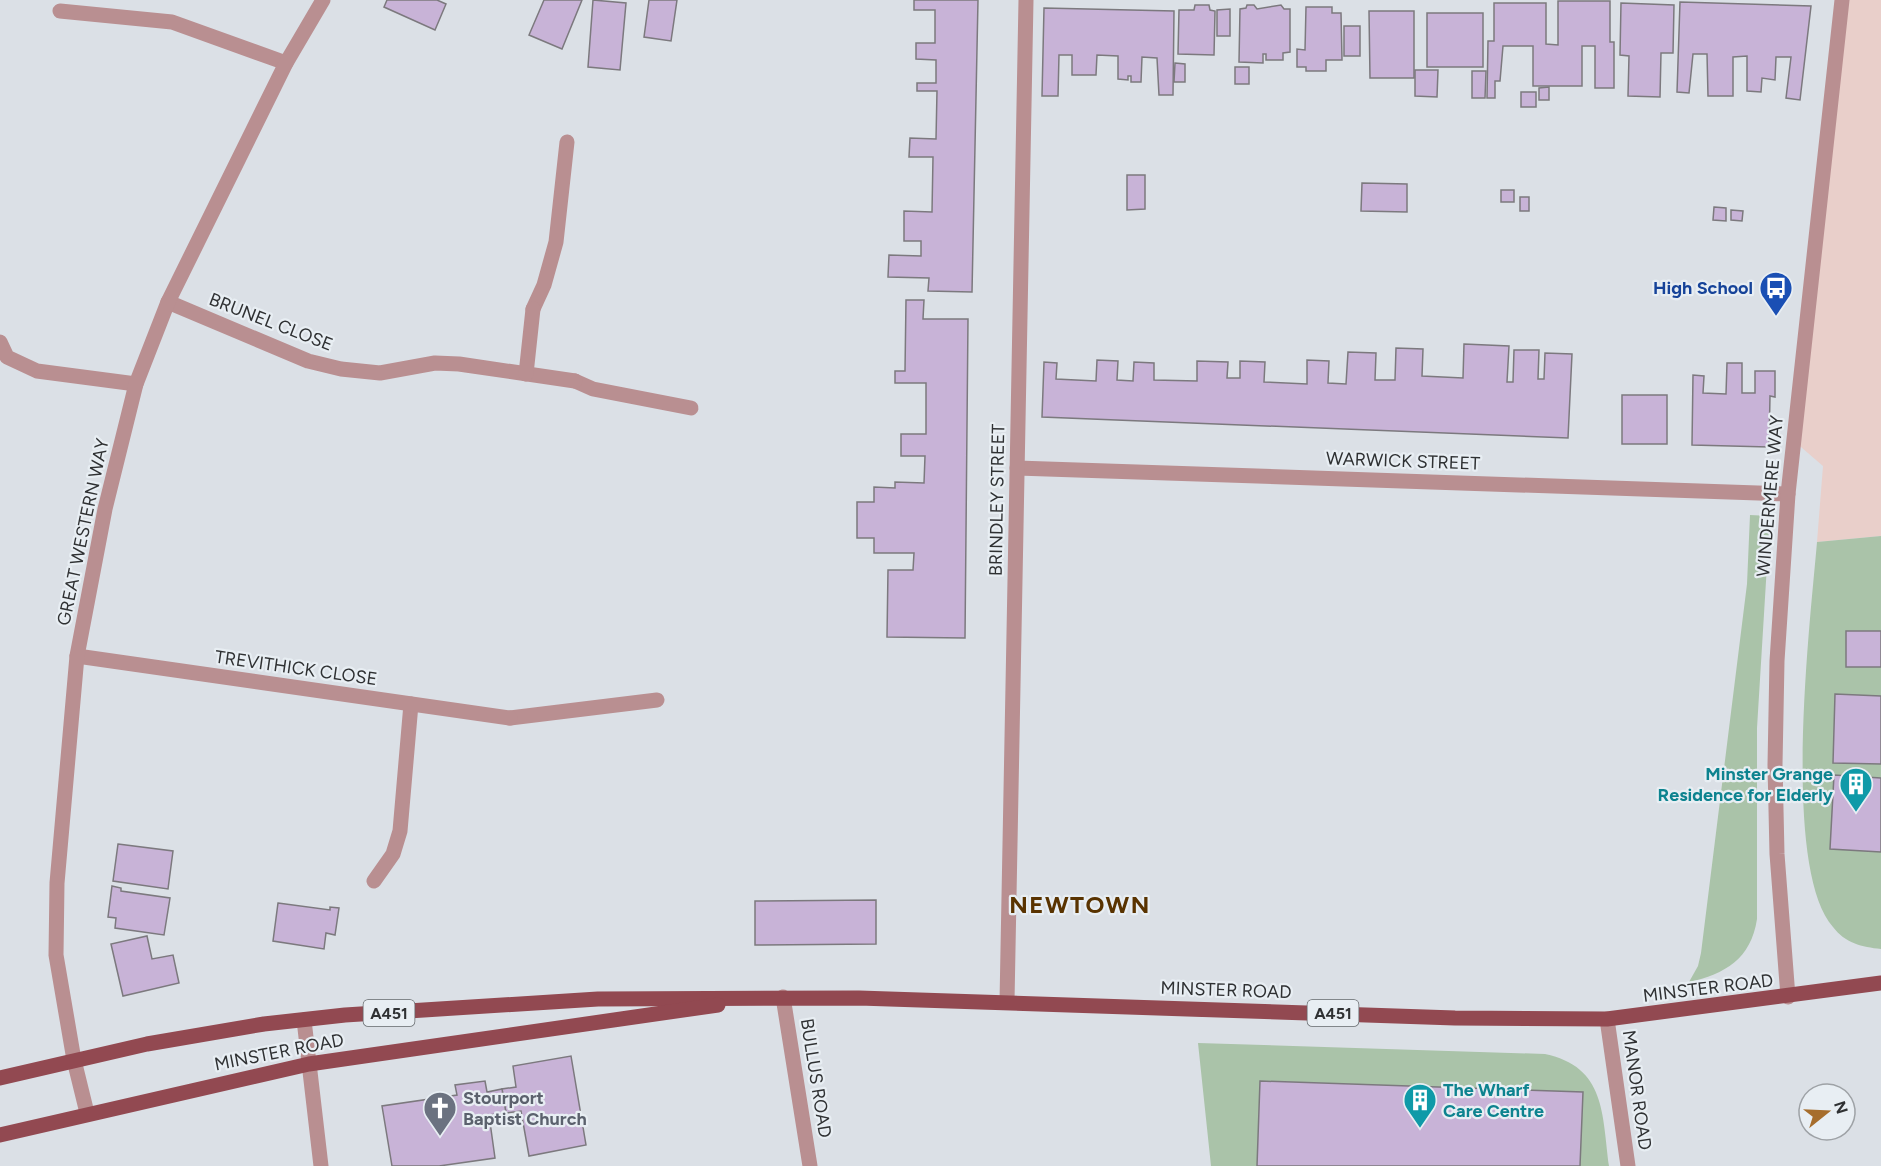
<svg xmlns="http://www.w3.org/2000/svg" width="1881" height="1166" font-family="Figtree,sans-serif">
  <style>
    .education { fill: #e9cfca }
    .green { fill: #aac3a9 }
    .building { fill: #c8b3d7; stroke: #7c797e; stroke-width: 1.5 }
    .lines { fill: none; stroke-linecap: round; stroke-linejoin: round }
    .service { stroke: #b98f91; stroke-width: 15 }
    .minor { stroke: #b98f91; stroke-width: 15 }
    .primary { stroke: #924951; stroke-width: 15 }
    .labels { text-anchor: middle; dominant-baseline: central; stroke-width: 4.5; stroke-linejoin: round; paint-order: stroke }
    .shield { fill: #e8eef3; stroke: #666a6d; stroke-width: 1.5 }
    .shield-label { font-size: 16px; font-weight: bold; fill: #2f3133 }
    .transit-label { font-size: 18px; font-weight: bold; fill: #164399; stroke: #e8eef3; text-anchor: end }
    .street-label { font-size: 18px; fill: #2f3133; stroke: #e8eef3 }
    .culture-label { font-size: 18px; font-weight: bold; fill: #0d838f; stroke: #e8eef3; text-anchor: end }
    .worship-label { font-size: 18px; font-weight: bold; fill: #5b616d; stroke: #e8eef3; text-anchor: start }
    .district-label { font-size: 24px; font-weight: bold; letter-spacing: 1.5px; fill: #593300; stroke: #e8eef3 }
  </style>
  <rect width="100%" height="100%" fill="#dbe0e6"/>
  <polygon class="education" points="1842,0 1881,0 1881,536 1817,542 1823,466 1794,441"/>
  <g class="green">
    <path d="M1750,515L1770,516L1757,728V919C1751,959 1725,974 1689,982L1698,966L1701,953L1747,584Z"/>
    <path d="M1881,536V949C1862,947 1845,943 1833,927C1781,867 1810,624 1817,542Z"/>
    <path d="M1198,1043L1545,1054C1606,1067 1602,1114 1609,1166H1580L1582,1092L1260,1081L1257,1166H1211Z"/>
  </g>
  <g class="building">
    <polygon points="387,0 437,0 446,4 435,30 384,7"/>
    <polygon points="544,0 582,0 562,49 529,35"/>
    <polygon points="593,0 626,3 620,70 588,67"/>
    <polygon points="649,0 677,0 671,41 644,37"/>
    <polygon points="914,0 978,0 972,292 928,291 929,278 888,277 889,255 921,256 921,241 904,241 904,211 932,212 933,157 909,157 910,138 936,139 937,91 917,91 917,83 936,83 936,60 916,59 916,43 935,43 935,10 914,10"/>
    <polygon points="1558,1 1610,1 1610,42 1614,42 1614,88 1595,88 1595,46 1582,46 1582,86 1533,86 1533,46 1503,46 1500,81 1495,81 1495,98 1487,98 1488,41 1494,41 1494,3 1546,3 1546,44 1558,45"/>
    <polygon points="1680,2 1811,6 1800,100 1786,98 1791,57 1776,57 1775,80 1762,78 1761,92 1747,91 1747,56 1733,57 1733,96 1708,96 1707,54 1693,54 1689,93 1677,92"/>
    <polygon points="1621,3 1674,5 1673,53 1661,53 1660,97 1628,96 1629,56 1620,55"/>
    <polygon points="1195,5 1209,5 1210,10 1215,11 1214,55 1178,54 1179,10 1194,10"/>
    <polygon points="1247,5 1254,5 1257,9 1281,5 1284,9 1290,9 1290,52 1283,53 1283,60 1266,60 1266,54 1263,54 1263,63 1239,62 1240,9 1246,8"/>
    <polygon points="1306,7 1332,7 1332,13 1341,13 1342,60 1326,60 1326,71 1306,71 1306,67 1297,67 1297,49 1305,50"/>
    <polygon points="1044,8 1174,11 1173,95 1159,95 1157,58 1142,57 1141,82 1131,82 1131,76 1128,76 1128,80 1118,79 1118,56 1097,55 1096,75 1072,75 1072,55 1059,55 1058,96 1042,96"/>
    <polygon points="1230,9 1230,36 1217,36 1217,10"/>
    <polygon points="1369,11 1414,11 1414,78 1370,78"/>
    <rect x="1427" y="13" width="56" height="54"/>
    <rect x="1344" y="26" width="16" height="30"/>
    <polygon points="1175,63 1185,64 1185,82 1174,82"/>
    <rect x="1235" y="67" width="14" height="17"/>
    <polygon points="1415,70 1438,70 1437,97 1415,96"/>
    <polygon points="1472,71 1486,71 1485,98 1472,98"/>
    <polygon points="1549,87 1549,100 1539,100 1539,88"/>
    <rect x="1521" y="92" width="15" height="15"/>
    <polygon points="1127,175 1145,175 1145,209 1127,210"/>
    <polygon points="1362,183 1407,184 1407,212 1361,211"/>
    <rect x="1501" y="190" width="13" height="12"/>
    <rect x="1520" y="197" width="9" height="14"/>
    <polygon points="1714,207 1726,208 1726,221 1713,220"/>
    <polygon points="1731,210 1743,211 1742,221 1731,220"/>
    <polygon points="906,300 924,300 923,319 968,319 965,638 887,637 888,570 913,570 914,553 874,553 874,538 857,538 857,502 874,502 874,487 895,488 895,482 924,483 925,456 901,456 901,434 926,434 926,383 895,383 895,371 905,371"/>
    <polygon points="1464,344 1509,346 1507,382 1513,382 1514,350 1539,350 1538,379 1544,379 1545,353 1572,354 1568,438 1042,417 1044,362 1057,363 1056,379 1096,381 1097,360 1118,361 1117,380 1133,381 1134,362 1154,363 1154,380 1197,381 1197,361 1228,362 1227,378 1240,378 1240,361 1265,362 1264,382 1307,384 1307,360 1329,361 1328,383 1346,384 1348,352 1376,353 1375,380 1395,380 1396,348 1423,349 1422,376 1463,378"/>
    <polygon points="1727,363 1742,363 1742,393 1755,393 1755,371 1775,371 1775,397 1770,396 1769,447 1692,445 1693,375 1704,376 1703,393 1726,394"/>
    <rect x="1622" y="395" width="45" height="49"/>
    <rect x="1846" y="631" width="35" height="36"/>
    <polygon points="1835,694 1881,696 1881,764 1833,763"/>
    <polygon points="1834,775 1881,778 1881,852 1830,849"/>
    <polygon points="118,844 173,851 168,889 113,881"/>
    <polygon points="112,886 121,888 121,891 170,898 164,935 115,928 116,918 108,917"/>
    <polygon points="876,900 876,944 755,945 755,901"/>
    <polygon points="278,903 330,910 330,907 339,908 335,935 326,933 324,949 273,941"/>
    <polygon points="147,936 152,959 173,955 179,983 123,996 111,944"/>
    <polygon points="571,1056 586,1145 529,1156 521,1111 506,1113 502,1089 516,1087 513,1066"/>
    <polygon points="485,1081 487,1092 502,1089 506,1113 489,1115 495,1158 439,1166 392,1166 382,1106 457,1095 455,1085"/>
    <polygon points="1260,1081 1583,1092 1580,1166 1257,1166"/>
  </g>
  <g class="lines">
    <g class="service">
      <polyline points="533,309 544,285 556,242 567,142"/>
      <polyline points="575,381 593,389 691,408"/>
      <polyline points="510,718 657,700"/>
      <polyline points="374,881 393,854 400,831 411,704"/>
    </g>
    <g class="minor">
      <polyline points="60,11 172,22 286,63"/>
      <polyline points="168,302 308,361 341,369 380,373 435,363 459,364 575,381"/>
      <polyline points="0,342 7,357 37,371 136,384"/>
      <polyline points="526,374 533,309"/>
      <polyline points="1017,468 1788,494"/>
      <polyline points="77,656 510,718"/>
      <polyline points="783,997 810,1166"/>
      <polyline points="1788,997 1777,854 1775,765 1777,661 1788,494 1842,0"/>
      <polyline points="1007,1002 1026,0"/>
      <polyline points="1607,1019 1628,1166"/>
      <polyline points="304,1020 321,1166"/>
      <polyline points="87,1113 74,1060 56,955 57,883 77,656 105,509 136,384 168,302 286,63 323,0"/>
    </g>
    <g class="primary">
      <polyline points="0,1078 147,1044 264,1024 345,1015 598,999 859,998 1455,1018 1607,1019 1881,983"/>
      <polyline points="0,1135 309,1064 718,1005"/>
    </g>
  </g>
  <defs>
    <g id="bus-pin" transform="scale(1.725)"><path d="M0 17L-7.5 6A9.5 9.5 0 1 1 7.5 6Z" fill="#1a4fb4" stroke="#e8eef3"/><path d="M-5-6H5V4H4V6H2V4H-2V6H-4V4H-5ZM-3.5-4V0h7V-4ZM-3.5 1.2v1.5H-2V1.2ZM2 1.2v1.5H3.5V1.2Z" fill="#fff"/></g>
    <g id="building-pin" transform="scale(1.725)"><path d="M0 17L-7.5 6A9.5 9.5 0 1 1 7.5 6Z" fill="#0f9aa8" stroke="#e8eef3"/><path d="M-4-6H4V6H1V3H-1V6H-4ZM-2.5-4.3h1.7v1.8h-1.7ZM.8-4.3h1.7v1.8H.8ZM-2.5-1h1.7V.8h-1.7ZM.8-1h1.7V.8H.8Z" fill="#fff"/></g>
    <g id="church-pin" transform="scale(1.725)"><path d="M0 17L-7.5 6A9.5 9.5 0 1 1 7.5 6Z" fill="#6b7280" stroke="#e8eef3"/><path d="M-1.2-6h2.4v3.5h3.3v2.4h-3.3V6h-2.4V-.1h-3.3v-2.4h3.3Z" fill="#fff"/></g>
  </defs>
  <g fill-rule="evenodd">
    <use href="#bus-pin" x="1776" y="288"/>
    <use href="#building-pin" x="1856" y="784"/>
    <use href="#building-pin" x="1420" y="1100"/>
    <use href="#church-pin" x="440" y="1108"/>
  </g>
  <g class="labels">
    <g class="shield">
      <rect x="363.5" y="1000" width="51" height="26" rx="4.5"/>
      <rect x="1307.5" y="1000" width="51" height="26" rx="4.5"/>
    </g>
    <g class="shield-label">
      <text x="389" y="1013">A451</text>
      <text x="1333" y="1013">A451</text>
    </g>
    <g class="transit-label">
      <text x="1753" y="288">High School</text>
    </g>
    <g class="street-label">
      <text transform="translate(271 322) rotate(21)">BRUNEL CLOSE</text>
      <text transform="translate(1403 461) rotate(2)">WARWICK STREET</text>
      <text transform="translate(1770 496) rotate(-85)">WINDERMERE WAY</text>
      <text transform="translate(997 500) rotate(-89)">BRINDLEY STREET</text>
      <text transform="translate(83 532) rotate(-78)">GREAT WESTERN WAY</text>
      <text transform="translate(296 668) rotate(8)">TREVITHICK CLOSE</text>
      <text transform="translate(1708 988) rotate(-7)">MINSTER ROAD</text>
      <text transform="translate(1226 990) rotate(2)">MINSTER ROAD</text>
      <text transform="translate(279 1052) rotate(-11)">MINSTER ROAD</text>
      <text transform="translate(816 1078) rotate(81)">BULLUS ROAD</text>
      <text transform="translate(1637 1090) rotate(82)">MANOR ROAD</text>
    </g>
    <g class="culture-label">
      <text x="1833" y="774">Minster Grange<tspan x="1833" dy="21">Residence for Elderly</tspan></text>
      <text x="1443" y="1090" text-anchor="start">The Wharf<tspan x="1443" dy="21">Care Centre</tspan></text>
    </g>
    <g class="worship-label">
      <text x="463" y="1098">Stourport<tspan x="463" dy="21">Baptist Church</tspan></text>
    </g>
    <g class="district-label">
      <text x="1080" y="904">NEWTOWN</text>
    </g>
  </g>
  <g transform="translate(1827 1112) rotate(72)"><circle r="28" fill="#e8eef3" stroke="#9ea2a6" stroke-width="1.5"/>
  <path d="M0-4.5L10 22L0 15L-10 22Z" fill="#a66d2c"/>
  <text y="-9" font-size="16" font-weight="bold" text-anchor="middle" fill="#2f3133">N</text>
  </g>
</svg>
